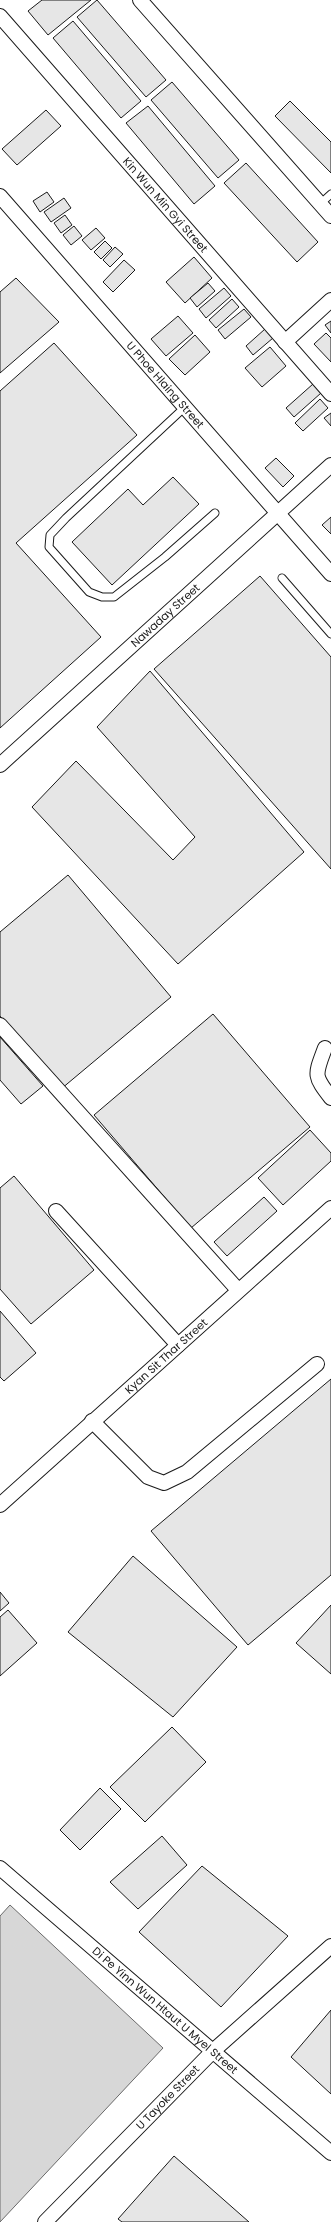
<svg xmlns="http://www.w3.org/2000/svg" width="331" height="2222" font-family="Poppins,sans-serif">
  <style>
    .water { fill: #d7d7d7; stroke: #6a6a6a }
    .building { fill: #e6e6e6; stroke: #1a1a1a }
    .lines { fill: none; stroke-linecap: round; stroke-linejoin: round }
    .lane-casing { stroke: #1a1a1a; stroke-width: 9 }
    .street-casing { stroke: #1a1a1a; stroke-width: 16 }
    .lane { stroke: #fff; stroke-width: 7 }
    .street { stroke: #fff; stroke-width: 14 }
    .labels { text-anchor: middle; dominant-baseline: central; stroke-width: 3; stroke-linejoin: round; paint-order: stroke }
    .street-label { font-size: 11px; fill: #1a1a1a; stroke: #fff }
  </style>
  <rect width="100%" height="100%" fill="#fff"/>
  <polygon class="water" points="10,1905 163,2048 0,2222 0,1916"/>
  <g class="building">
    <polygon points="42,0 91,0 48,35 28,11"/>
    <polygon points="97,0 166,80 146,97 77,17"/>
    <polygon points="73,21 141,101 121,118 53,38"/>
    <polygon points="172,82 239,160 218,178 151,100"/>
    <polygon points="290,101 331,142 331,173 275,116"/>
    <polygon points="148,106 215,186 194,204 126,123"/>
    <polygon points="46,110 61,126 17,165 2,149"/>
    <polygon points="246,163 318,242 297,262 224,183"/>
    <polygon points="47,192 54,202 40,212 33,201"/>
    <polygon points="64,198 71,208 51,222 44,212"/>
    <polygon points="65,215 72,225 61,233 54,223"/>
    <polygon points="74,226 82,236 71,245 63,235"/>
    <polygon points="96,228 105,238 91,250 82,240"/>
    <polygon points="105,241 112,248 101,259 94,252"/>
    <polygon points="115,247 123,254 110,267 103,260"/>
    <polygon points="194,257 212,278 185,303 166,282"/>
    <polygon points="124,260 135,270 113,292 103,282"/>
    <polygon points="16,278 59,322 0,373 0,292"/>
    <polygon points="208,283 215,291 197,307 190,298"/>
    <polygon points="224,288 231,296 206,318 199,309"/>
    <polygon points="232,299 239,307 216,328 209,320"/>
    <polygon points="244,309 251,317 225,339 218,330"/>
    <polygon points="178,316 193,333 166,356 151,339"/>
    <polygon points="331,321 331,333 325,325"/>
    <polygon points="265,329 273,338 253,355 246,346"/>
    <polygon points="326,333 331,338 331,362 314,344"/>
    <polygon points="195,335 210,352 185,375 169,359"/>
    <polygon points="54,343 137,435 16,543 101,637 0,728 0,391"/>
    <polygon points="270,347 286,366 262,387 245,368"/>
    <polygon points="313,384 321,393 294,417 286,408"/>
    <polygon points="320,399 328,408 303,431 295,423"/>
    <polygon points="331,413 331,426 324,418"/>
    <polygon points="276,458 294,476 283,487 265,468"/>
    <polygon points="173,477 199,504 112,585 72,542 128,489 143,505"/>
    <polygon points="331,517 331,534 322,525"/>
    <polygon points="260,576 331,657 331,869 154,669"/>
    <polygon points="150,671 304,852 178,964 32,807 76,761 173,860 195,837 97,727"/>
    <polygon points="68,875 171,997 61,1089 0,1016 0,932"/>
    <polygon points="213,1014 310,1127 191,1228 94,1115"/>
    <polygon points="0,1037 43,1086 21,1104 0,1080"/>
    <polygon points="310,1130 331,1153 331,1161 283,1205 258,1178"/>
    <polygon points="14,1176 94,1270 31,1324 0,1289 0,1188"/>
    <polygon points="264,1197 277,1211 227,1256 214,1242"/>
    <polygon points="0,1311 36,1353 4,1381 0,1377"/>
    <polygon points="331,1379 331,1575 248,1645 151,1531"/>
    <polygon points="133,1556 237,1647 173,1717 68,1632"/>
    <polygon points="0,1592 9,1603 0,1611"/>
    <polygon points="331,1605 331,1674 296,1643"/>
    <polygon points="8,1610 37,1643 0,1676 0,1617"/>
    <polygon points="172,1727 206,1762 145,1822 110,1787"/>
    <polygon points="100,1788 121,1809 80,1850 60,1830"/>
    <polygon points="162,1836 187,1865 138,1909 110,1882"/>
    <polygon points="202,1866 288,1936 221,2007 139,1932"/>
    <polygon points="331,2010 331,2094 291,2057"/>
    <polygon points="174,2156 249,2222 122,2222 118,2219"/>
  </g>
  <g class="lines">
    <g class="lane-casing">
      <g id="lane">
        <polyline points="320,204 331,194"/>
        <polyline points="185,407 66,518 50,535 49,547 89,592 102,597 114,597 165,557 215,513"/>
        <polyline points="282,578 331,634"/>
      </g>
    </g>
    <g class="street-casing">
      <g id="street">
        <polyline points="140,0 331,216"/>
        <path id="s1" d="M0,16L331,394"/>
        <path id="s2" d="M0,196L331,574"/>
        <polyline points="285,342 331,300"/>
        <path id="s3" d="M0,765L331,465"/>
        <polyline points="0,1025 238,1290"/>
        <path d="M325,1048C315,1075 313,1075 331,1098"/>
        <polyline points="56,1211 178,1345"/>
        <polyline points="92,1421 148,1477 164,1483 187,1472 317,1364"/>
        <path id="s4" d="M0,1505L331,1208"/>
        <path id="s5" d="M0,1868L331,2153"/>
        <path id="s6" d="M45,2222L213,2051L331,1946"/>
      </g>
    </g>
    <use href="#lane" class="lane"/>
    <use href="#street" class="street"/>
  </g>
  <g class="labels">
    <g class="street-label">
      <text stroke="none"><textPath href="#s1" startOffset="251">Kin Wun Min Gyi Street</textPath></text>
      <text stroke="none"><textPath href="#s2" startOffset="251">U Phoe Hlaing Street</textPath></text>
      <text stroke="none"><textPath href="#s3" startOffset="223">Nawaday Street</textPath></text>
      <text stroke="none"><textPath href="#s4" startOffset="223">Kyan Sit Thar Street</textPath></text>
      <text stroke="none"><textPath href="#s5" startOffset="218">Di Pe Yinn Wun Htaut U Myel Street</textPath></text>
      <text stroke="none"><textPath href="#s6" startOffset="175">U Tayoke Street</textPath></text>
    </g>
  </g>
</svg>
